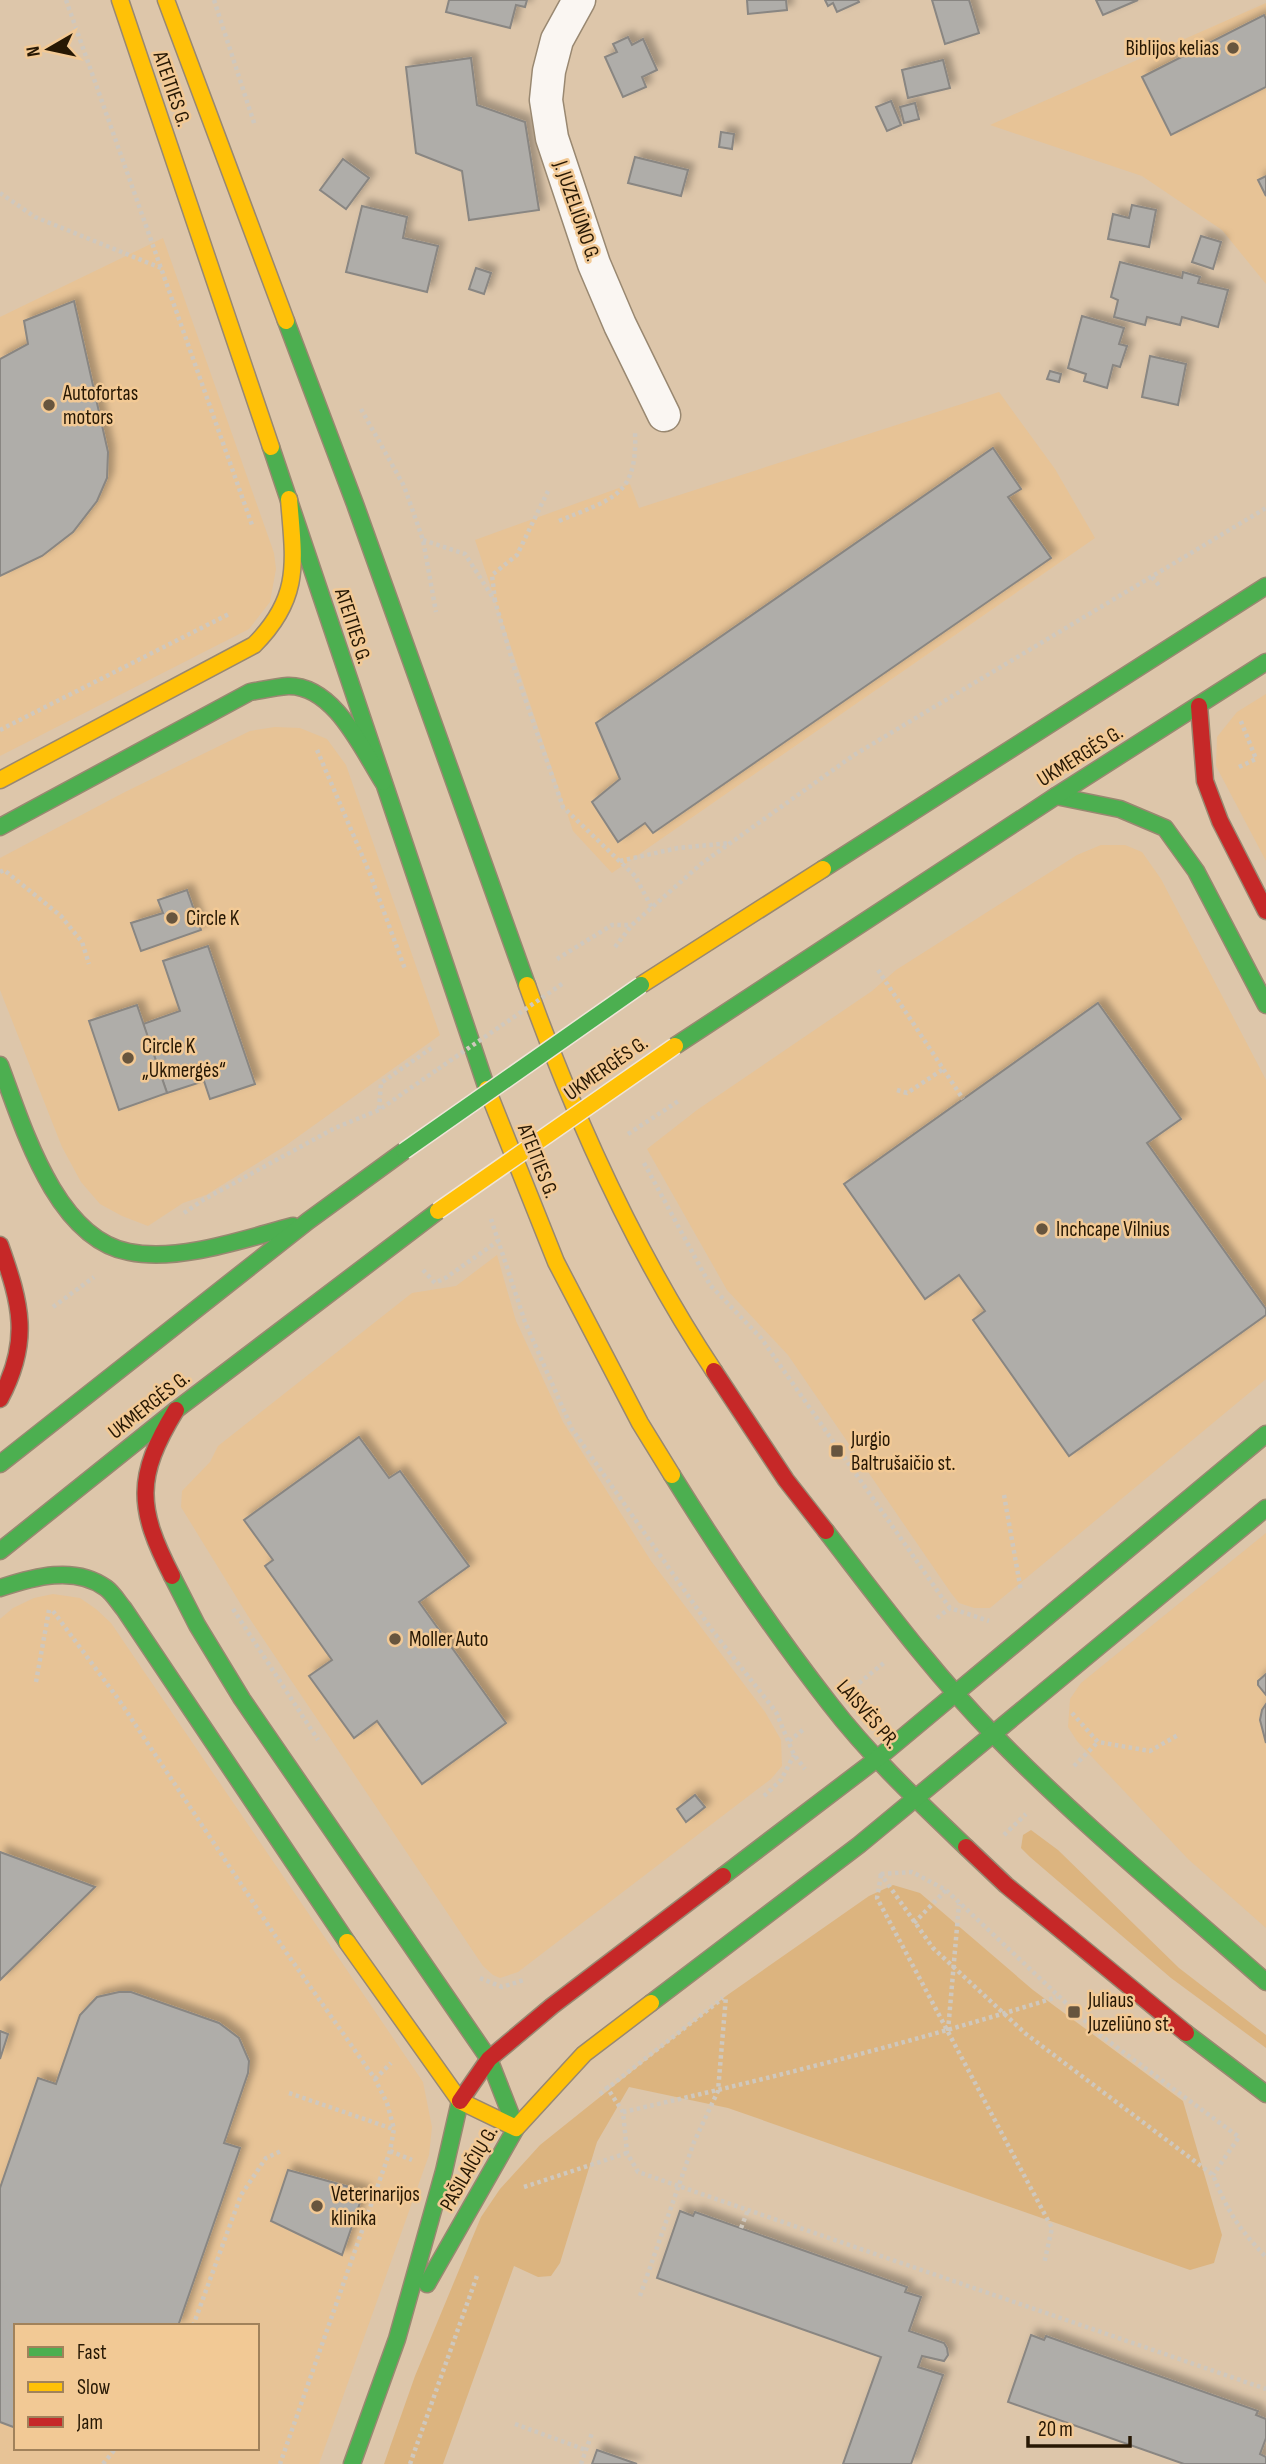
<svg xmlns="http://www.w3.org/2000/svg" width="1266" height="2464" font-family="'Sofia Sans Condensed',sans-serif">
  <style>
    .built { fill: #e7c396; fill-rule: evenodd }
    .green { fill: #dcb47f }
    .building { fill: #afada9; stroke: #898682; stroke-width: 2; filter: url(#shadow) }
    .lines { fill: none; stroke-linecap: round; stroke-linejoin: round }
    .street-casing { stroke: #998871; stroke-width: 35 }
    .fast-casing { stroke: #998871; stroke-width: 19 }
    .slow-casing { stroke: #998871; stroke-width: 19 }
    .jam-casing { stroke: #998871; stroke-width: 19 }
    .path { stroke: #cfc8be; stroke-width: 4.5; stroke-dasharray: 3.5 3.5; stroke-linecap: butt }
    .street { stroke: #faf6f2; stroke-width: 32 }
    .fast { stroke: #4caf50; stroke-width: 16 }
    .slow { stroke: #ffc107; stroke-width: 16 }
    .jam { stroke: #c62828; stroke-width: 16 }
    .fast-bridge-casing { stroke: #f0e5d9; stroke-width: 19; stroke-linecap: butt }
    .slow-bridge-casing { stroke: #f0e5d9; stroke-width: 19; stroke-linecap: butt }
    .path-bridge { stroke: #cfc8be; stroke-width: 4.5; stroke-dasharray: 3.5 3.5; stroke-linecap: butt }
    .fast-bridge { stroke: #4caf50; stroke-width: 16 }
    .slow-bridge { stroke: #ffc107; stroke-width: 16 }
    .poi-dot { fill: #67553e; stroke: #f2c995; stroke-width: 2.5 }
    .labels { text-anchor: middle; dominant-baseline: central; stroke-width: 5; stroke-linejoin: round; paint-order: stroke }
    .poi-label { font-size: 21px; fill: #271804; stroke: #f2c995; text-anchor: start }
    .street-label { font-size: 21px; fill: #271804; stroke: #f2c995 }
  </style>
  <defs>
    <filter id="shadow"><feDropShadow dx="6" dy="-6" stdDeviation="3.5" flood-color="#0004"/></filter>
  </defs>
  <rect width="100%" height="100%" fill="#ddc6aa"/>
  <g class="built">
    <polygon points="1266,3 1266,284 1222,230 1142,176 990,125"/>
    <polygon points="163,238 274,553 276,569 270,602 249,629 0,756 0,317"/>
    <polygon points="999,392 1055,469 1095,538 612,873 573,831 475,540 630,484 639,508"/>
    <polygon points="1266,694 1266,861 1216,766 1217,737 1237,712"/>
    <polygon points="275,727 300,728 327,739 346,765 440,1035 285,1146 206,1195 183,1203 148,1226 122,1216 100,1204 81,1182 62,1147 0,990 0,858 125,792 250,731"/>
    <polygon points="1101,845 1125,845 1142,852 1161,879 1266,1080 1266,1379 990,1608 974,1608 959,1603 951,1593 788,1355 727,1290 647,1149 697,1110 872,991 896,970 1077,855"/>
    <polygon points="497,1255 516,1321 563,1422 651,1561 765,1712 781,1740 782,1766 771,1779 518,1972 500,1978 493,1975 483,1966 248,1616 181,1507 182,1491 210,1462 218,1446 412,1293 456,1286"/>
    <polygon points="1266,1533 1266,1928 1188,1859 1077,1741 1068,1727 1070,1699 1081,1683"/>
    <path d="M53,1594L80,1598L96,1609L111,1623L423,2082L432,2127L429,2155L319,2464H0V1619L13,1608L34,1598ZM16,2326H257V2448H16Z"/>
  </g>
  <g class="green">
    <polygon points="1031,1830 1058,1850 1179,1968 1266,2035 1266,2048 1171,1978 1030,1857 1021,1848 1023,1835"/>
    <polygon points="893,1885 920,1893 1033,1990 1183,2101 1222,2235 1214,2263 1190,2270 728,2108 629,2087 597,2142 560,2263 551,2276 538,2277 514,2266 443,2464 384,2464 415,2376 481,2217 500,2189 540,2145 726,1996 869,1896"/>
  </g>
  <g class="building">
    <polygon points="449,0 527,0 525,7 516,5 510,28 446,12"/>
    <polygon points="747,0 786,0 787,10 748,14"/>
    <polygon points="825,0 858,0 859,2 837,12 833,3 828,6"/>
    <polygon points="932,0 969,0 979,33 945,44"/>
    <polygon points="1096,0 1138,0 1103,15"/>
    <polygon points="1264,15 1266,19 1266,87 1171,135 1142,77"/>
    <polygon points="628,37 632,45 643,39 657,70 642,77 646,87 623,97 605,57 617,52 613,44"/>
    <polygon points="471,58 477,105 525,122 539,210 469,220 462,171 416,153 406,67"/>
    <polygon points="943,60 950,88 908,98 902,70"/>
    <polygon points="891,101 901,125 887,131 876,107"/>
    <polygon points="915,103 919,119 904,123 900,107"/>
    <polygon points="721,132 734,134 732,149 719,147"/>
    <polygon points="635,157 688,170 681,196 628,183"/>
    <polygon points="343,159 369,178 346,209 320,190"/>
    <polygon points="1266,176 1266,196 1258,180"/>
    <polygon points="1132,205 1156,210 1149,247 1108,239 1113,214 1129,218"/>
    <polygon points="362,206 407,217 403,238 438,246 427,292 346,272"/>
    <polygon points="1201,236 1221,242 1213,269 1192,262"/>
    <polygon points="1120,262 1182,278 1183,272 1200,277 1198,283 1228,290 1218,327 1182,317 1180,325 1147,317 1145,325 1114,317 1118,300 1111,297"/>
    <polygon points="476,268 491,273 484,294 469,289"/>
    <polygon points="74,301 108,452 107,478 97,501 73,532 42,556 0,576 0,359 28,344 24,321"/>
    <polygon points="1082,316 1124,328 1119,344 1127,346 1120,367 1113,365 1107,388 1084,381 1086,374 1068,368"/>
    <polygon points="1150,356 1186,364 1178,405 1142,397"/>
    <polygon points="1050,371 1061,374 1059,382 1047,379"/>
    <polygon points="993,448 1021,489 1008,497 1051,558 653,833 645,823 618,842 592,802 620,779 596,723"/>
    <polygon points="187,890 201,930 141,951 131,923 163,913 158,900"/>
    <polygon points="208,946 255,1084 210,1099 204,1081 167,1093 143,1024 180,1011 163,961"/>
    <polygon points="1098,1003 1181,1119 1147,1143 1266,1309 1266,1315 1069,1456 973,1320 985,1311 959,1275 925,1299 844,1184"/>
    <polygon points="137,1005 167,1093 119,1110 89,1021"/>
    <polygon points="359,1437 389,1478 400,1471 469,1566 419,1602 506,1723 422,1784 377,1721 354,1738 309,1676 332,1660 265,1566 273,1560 244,1520"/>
    <polygon points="1266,1674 1266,1695 1258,1685 1258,1681"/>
    <polygon points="1266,1704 1266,1743 1260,1720 1262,1710"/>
    <polygon points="695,1795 705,1807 686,1822 677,1809"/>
    <polygon points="0,1852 95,1887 0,1980"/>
    <polygon points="119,1992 131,1992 219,2023 239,2038 249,2061 248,2073 224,2143 240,2148 178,2326 16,2326 16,2428 0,2422 0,2188 38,2078 56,2084 80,2015 97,1997"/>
    <polygon points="0,2031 8,2034 0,2059"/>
    <polygon points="288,2170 364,2191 342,2255 271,2221"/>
    <polygon points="680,2211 693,2216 695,2212 907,2287 905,2292 921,2297 909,2331 944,2343 947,2348 948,2355 944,2361 922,2356 918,2367 943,2375 911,2464 843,2464 881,2357 657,2278"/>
    <polygon points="1031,2335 1044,2340 1046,2336 1258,2411 1256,2415 1266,2419 1266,2438 1260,2454 1266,2457 1266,2464 1184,2464 1008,2402"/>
    <polygon points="597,2450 637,2464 592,2464"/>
  </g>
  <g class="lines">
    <g class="street-casing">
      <polyline id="street" points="579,0 557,40 549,71 546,100 552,138 594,264 620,325 664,415"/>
    </g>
    <g class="fast-casing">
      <g id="fast">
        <polyline points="286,321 355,504 527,985"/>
        <polyline points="271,447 487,1089"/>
        <polyline points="1056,796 1120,809 1165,828 1196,871 1266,1005"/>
        <path d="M0,827L250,692C262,690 275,687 288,686C334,685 362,749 383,782"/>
        <polyline points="823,869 1266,586"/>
        <polyline points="675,1046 1056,796 1266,662"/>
        <path d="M0,1065C23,1126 55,1238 129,1252C180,1262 244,1239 293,1226"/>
        <polyline points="0,1464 308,1221 404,1151"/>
        <path d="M672,1475C721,1554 773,1631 830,1704C870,1756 919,1802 966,1847"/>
        <path d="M826,1531C880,1601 933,1673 995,1736C1080,1823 1175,1901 1266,1982"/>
        <polyline points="0,1551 176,1410 438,1211"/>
        <polyline points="172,1576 197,1625 242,1699 489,2059"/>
        <path d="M0,1588C33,1577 75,1565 106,1588C113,1593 118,1602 124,1609L347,1942"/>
        <polyline points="723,1876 878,1758 1266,1434"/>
        <polyline points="651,2003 859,1845 1266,1508"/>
        <polyline points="1186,2033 1266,2094"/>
        <polyline points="427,2284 516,2128 489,2059"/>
        <polyline points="352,2464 397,2339 444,2171 460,2101"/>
      </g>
    </g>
    <g class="slow-casing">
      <g id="slow">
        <polyline points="120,0 271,447"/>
        <polyline points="166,0 286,321"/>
        <path d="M0,780L254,645C302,597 294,561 289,499"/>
        <path d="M527,985C575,1119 635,1252 714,1371"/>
        <polyline points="641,985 823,869"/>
        <polyline points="487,1089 556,1262 640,1423 672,1475"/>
        <polyline points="347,1942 460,2101 516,2128 584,2054 651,2003"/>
      </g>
    </g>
    <g class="jam-casing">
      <g id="jam">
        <polyline points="1199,706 1205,781 1220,821 1266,911"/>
        <path d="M0,1245C21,1304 31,1341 0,1399"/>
        <polyline points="714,1371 786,1480 826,1531"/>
        <path d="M172,1576C137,1508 135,1477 176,1410"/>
        <polyline points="966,1847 1006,1885 1186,2033"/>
        <polyline points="460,2101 489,2059 552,2006 723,1876"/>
      </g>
    </g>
    <g class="path">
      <polyline points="66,0 252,525"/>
      <polyline points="214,0 255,126"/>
      <polyline points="0,193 35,217 161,268"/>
      <polyline points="361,409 404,486 423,540 436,612"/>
      <path d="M559,521C610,499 638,498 635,432"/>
      <polyline points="423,540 465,554 495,601 514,667 563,807 635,876 652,908"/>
      <polyline points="1152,577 1161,588"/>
      <polyline points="495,601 492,575 517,555 548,491"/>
      <polyline points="0,730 229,614"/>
      <polyline points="317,750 370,874 405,969"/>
      <polyline points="1239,767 1256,759 1240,719"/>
      <polyline points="620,861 678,848 730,843"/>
      <polyline points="0,872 4,870 61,916 82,942 89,964"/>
      <polyline points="615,947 632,925 701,864 854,755 1266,508"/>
      <polyline points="557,959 612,925 631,925"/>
      <polyline points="878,970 963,1099"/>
      <polyline points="897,1090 907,1093 945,1068"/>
      <polyline points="379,1109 381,1083 433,1047"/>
      <polyline points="628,1134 680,1100"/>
      <polyline points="644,1163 710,1285 761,1338 941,1596 950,1608 989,1621"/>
      <polyline points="184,1213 203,1200 335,1128 379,1110 438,1069"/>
      <polyline points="491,1219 525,1322 572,1429 712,1630 776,1712 794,1755 805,1769"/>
      <polyline points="423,1270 435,1283 447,1277 498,1241"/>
      <polyline points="53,1307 94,1277"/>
      <polyline points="1004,1495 1021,1591"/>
      <polyline points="233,1609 318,1740"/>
      <polyline points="53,1611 119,1700 288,1955 375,2079 387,2103 394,2129 390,2151 280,2464"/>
      <polyline points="937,1618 950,1608"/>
      <polyline points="36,1682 49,1610"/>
      <polyline points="859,1683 885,1662"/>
      <polyline points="1072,1713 1098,1742 1150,1751 1178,1735"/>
      <polyline points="789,1741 804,1729"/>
      <polyline points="1074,1766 1098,1742"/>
      <polyline points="764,1796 781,1780 794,1755"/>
      <polyline points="1004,1835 1026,1814"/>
      <path d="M880,1873L933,1948L1026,2034L1213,2175C1228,2212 1238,2228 1266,2257"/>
      <polyline points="881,1874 912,1872 946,1890 1100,2035 1239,2137 1213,2175"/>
      <polyline points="881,1875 877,1898 1052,2228 1044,2264"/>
      <polyline points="914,1923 947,1889"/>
      <polyline points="480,1978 502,1987 524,1980"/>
      <polyline points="948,2031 959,1904"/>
      <polyline points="375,2079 391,2063"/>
      <polyline points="606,2086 623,2112 627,2153 638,2172 1266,2389"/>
      <polyline points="289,2093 393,2129"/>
      <polyline points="600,2094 723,1998"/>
      <path d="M623,2112C769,2079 914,2042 1057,1997"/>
      <polyline points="390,2151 412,2160"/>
      <polyline points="524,2187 627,2153"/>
      <polyline points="741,2228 748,2210"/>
      <polyline points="640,2296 694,2142 718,2091 726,1996"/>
      <polyline points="193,2326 241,2195 266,2158 281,2151"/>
      <polyline points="515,2424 586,2450"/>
      <polyline points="103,2464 116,2448"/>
      <polyline points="410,2464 478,2273"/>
      <polyline points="581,2464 592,2433"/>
    </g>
    <use href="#street" class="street"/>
    <use href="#fast" class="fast"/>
    <use href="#slow" class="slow"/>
    <use href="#jam" class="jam"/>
    <g class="fast-bridge-casing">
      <polyline id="fast-bridge" points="404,1151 641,985"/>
    </g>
    <g class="slow-bridge-casing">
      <polyline id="slow-bridge" points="438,1211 675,1046"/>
    </g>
    <polyline class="path-bridge" points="438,1069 565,982"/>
    <use href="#fast-bridge" class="fast-bridge"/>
    <use href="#slow-bridge" class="slow-bridge"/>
  </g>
  <g class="poi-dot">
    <circle cx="1233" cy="48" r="7"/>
    <circle cx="49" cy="405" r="7"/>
    <circle cx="172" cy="918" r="7"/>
    <circle cx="128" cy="1058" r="7"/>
    <circle cx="1042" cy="1229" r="7"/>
    <rect x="830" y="1444" width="14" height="14" rx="3.5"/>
    <circle cx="395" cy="1639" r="7"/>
    <rect x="1067" y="2005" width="14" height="14" rx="3.5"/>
    <circle cx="317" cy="2206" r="7"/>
  </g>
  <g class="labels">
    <g class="poi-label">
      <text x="1219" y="48" text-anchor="end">Biblijos kelias</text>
      <text x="63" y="393">Autofortas<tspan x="63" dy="24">motors</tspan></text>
      <text x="186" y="918">Circle K</text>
      <text x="142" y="1046">Circle K<tspan x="142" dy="24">„Ukmergės“</tspan></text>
      <text x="1056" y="1229">Inchcape Vilnius</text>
      <text x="851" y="1439">Jurgio<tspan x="851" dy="24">Baltrušaičio st.</tspan></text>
      <text x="409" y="1639">Moller Auto</text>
      <text x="1088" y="2000">Juliaus<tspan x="1088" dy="24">Juzeliūno st.</tspan></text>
      <text x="331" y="2194">Veterinarijos<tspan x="331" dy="24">klinika</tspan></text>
    </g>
    <g class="street-label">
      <text transform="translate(172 89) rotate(71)">ATEITIES G.</text>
      <text transform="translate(577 211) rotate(71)">J. JUZELIŪNO G.</text>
      <text transform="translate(353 626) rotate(72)">ATEITIES G.</text>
      <text transform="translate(1080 756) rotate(-32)">UKMERGĖS G.</text>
      <text transform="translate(606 1068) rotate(-35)">UKMERGĖS G.</text>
      <text transform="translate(538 1161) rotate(68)">ATEITIES G.</text>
      <text transform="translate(149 1405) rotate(-38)">UKMERGĖS G.</text>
      <text transform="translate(868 1714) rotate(49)">LAISVĖS PR.</text>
      <text transform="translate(469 2168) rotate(-60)">PAŠILAIČIŲ G.</text>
    </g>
  </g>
  <rect x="14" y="2324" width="245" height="126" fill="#f2c995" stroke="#a1825b" stroke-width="2"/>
  <rect x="28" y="2347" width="35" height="10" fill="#4caf50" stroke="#a1825b" stroke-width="2"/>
  <text x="77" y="2359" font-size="21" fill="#271804">Fast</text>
  <rect x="28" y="2382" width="35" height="10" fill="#ffc107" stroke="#a1825b" stroke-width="2"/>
  <text x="77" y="2394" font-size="21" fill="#271804">Slow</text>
  <rect x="28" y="2417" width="35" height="10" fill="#c62828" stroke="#a1825b" stroke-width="2"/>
  <text x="77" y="2429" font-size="21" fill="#271804">Jam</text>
  <g transform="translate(49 49) rotate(261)" stroke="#f2c995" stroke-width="5" paint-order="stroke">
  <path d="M0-5L12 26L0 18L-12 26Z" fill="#271804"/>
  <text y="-10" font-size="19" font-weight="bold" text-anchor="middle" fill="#271804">N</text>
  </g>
  <path d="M1028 2436v10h102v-10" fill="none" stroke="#271804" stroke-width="3.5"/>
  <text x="1038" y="2436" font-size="21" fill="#271804" stroke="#f2c995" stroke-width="5" paint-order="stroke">20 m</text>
</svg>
